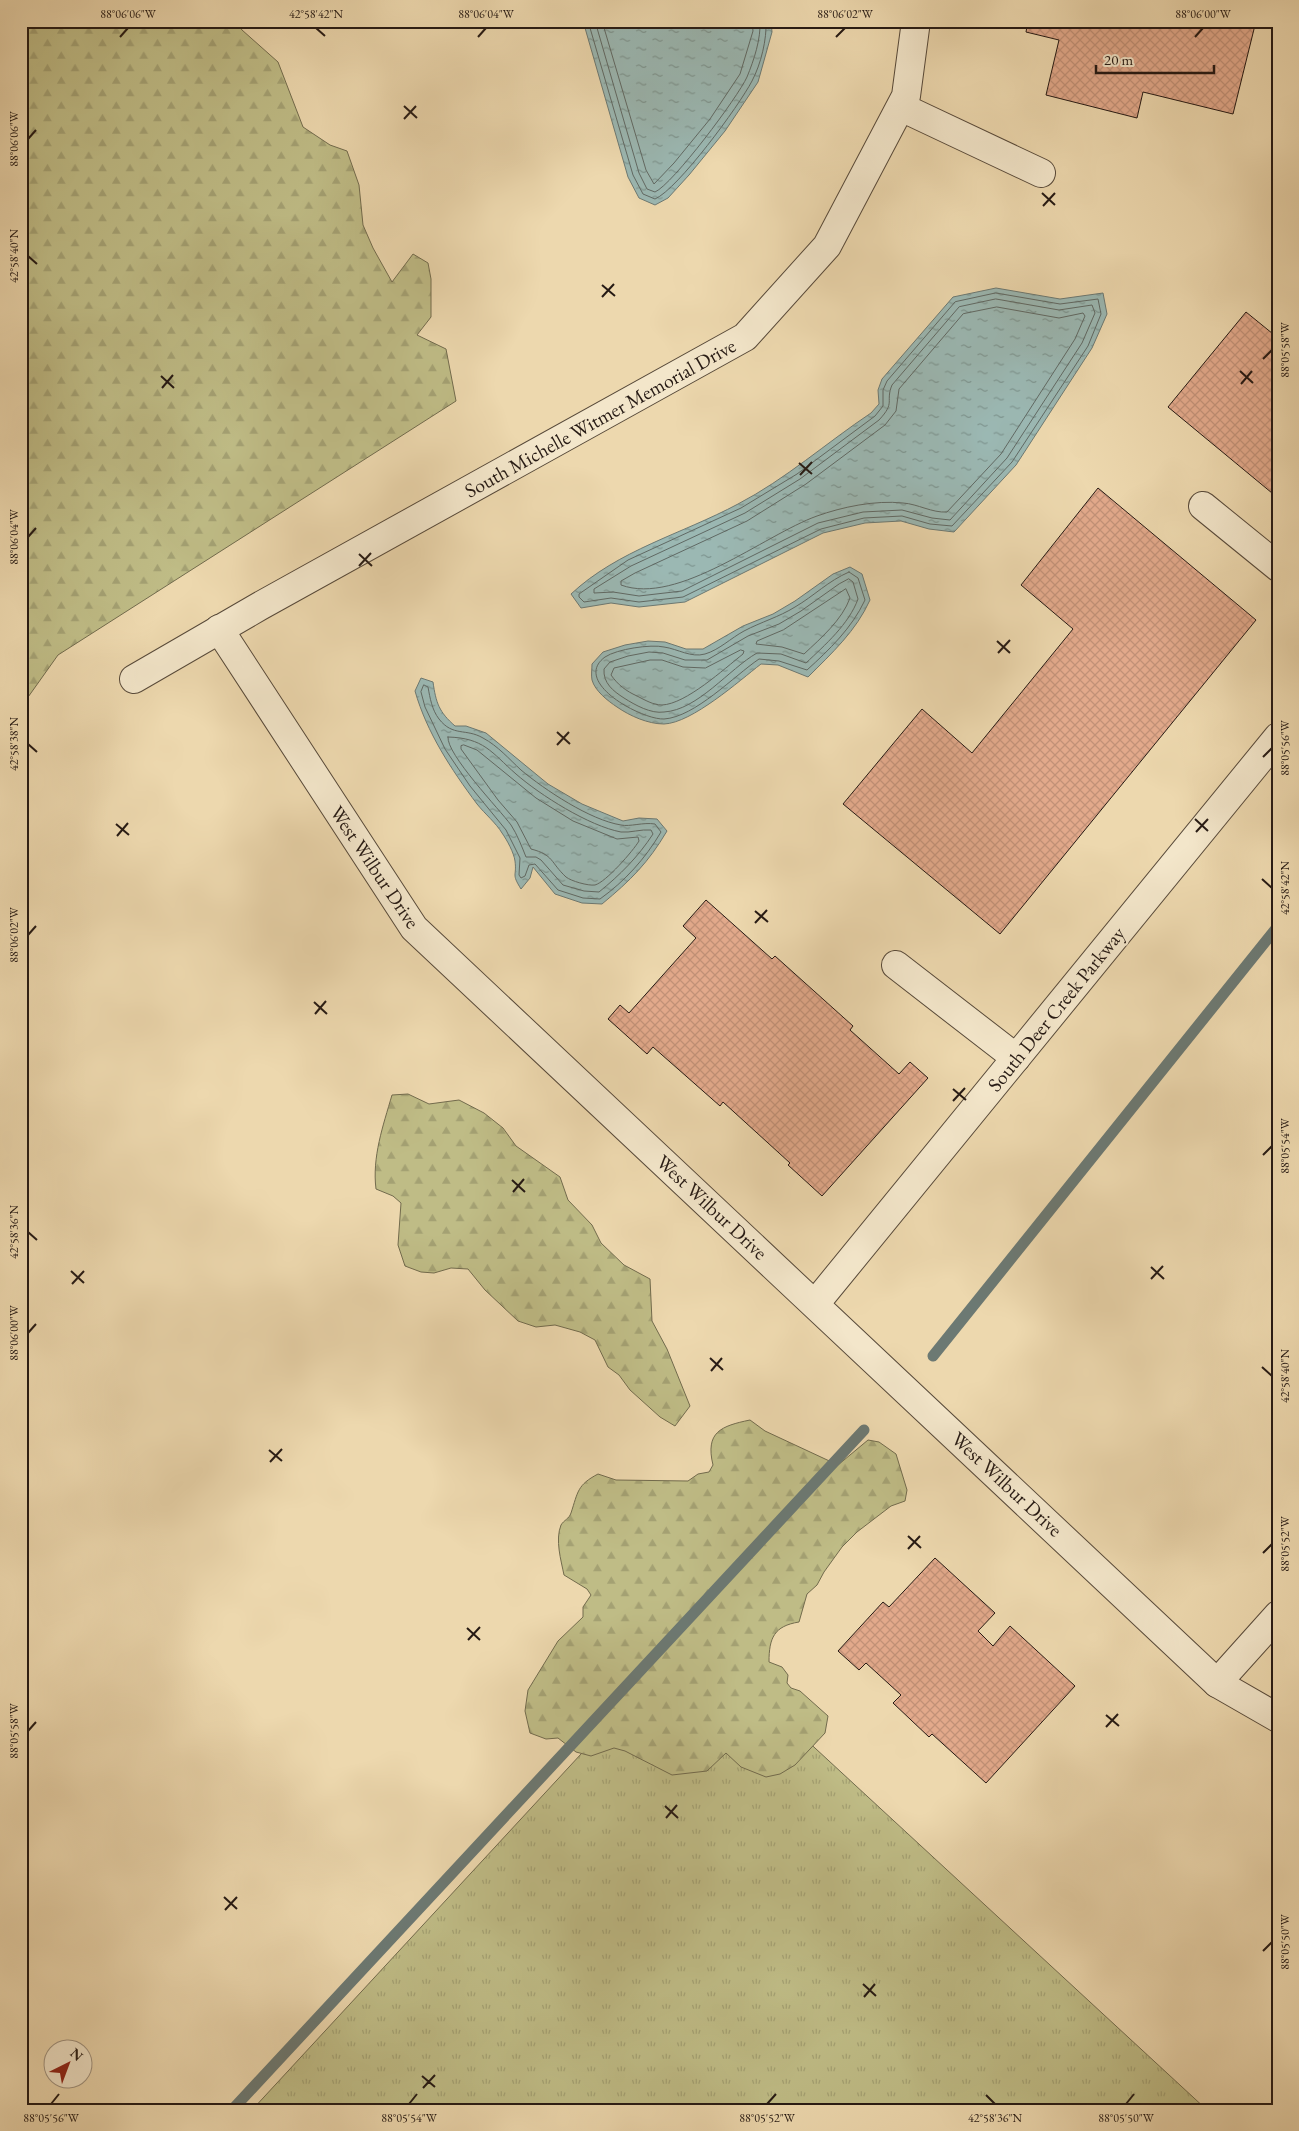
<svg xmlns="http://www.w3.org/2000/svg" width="1299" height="2131" font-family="'EB Garamond',serif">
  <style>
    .grass { fill: url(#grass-tufts); stroke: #726b4d }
    .forest { fill: url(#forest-firs); stroke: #726b4d }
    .water { fill: url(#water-ripples); stroke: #6c7973 }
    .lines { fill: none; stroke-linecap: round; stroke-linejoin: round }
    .shore { stroke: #606964; stroke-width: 1 }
    .stream { stroke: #6c7973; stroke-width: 11 }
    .building { fill: url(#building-cross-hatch); stroke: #261a14 }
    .minor-casing { stroke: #584a3a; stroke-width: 30 }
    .minor { stroke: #f3e6ca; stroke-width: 28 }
    .ticks { fill: none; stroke: #261a14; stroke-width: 2 }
    .labels { text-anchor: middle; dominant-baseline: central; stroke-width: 4.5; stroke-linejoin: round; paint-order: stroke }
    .street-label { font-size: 20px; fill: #261a14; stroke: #f3e6ca }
    .neatline { fill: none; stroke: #261a14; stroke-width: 2 }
    .ticks-label { font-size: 12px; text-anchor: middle; fill: #261a14 }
  </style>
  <defs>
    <pattern id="grass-tufts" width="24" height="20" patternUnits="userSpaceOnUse" patternTransform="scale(1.25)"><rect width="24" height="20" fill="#bfbc86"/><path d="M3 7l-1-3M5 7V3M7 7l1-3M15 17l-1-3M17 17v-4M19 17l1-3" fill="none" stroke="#a4a173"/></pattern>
    <pattern id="forest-firs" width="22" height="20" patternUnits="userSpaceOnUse" patternTransform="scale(1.25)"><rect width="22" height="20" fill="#bfbc86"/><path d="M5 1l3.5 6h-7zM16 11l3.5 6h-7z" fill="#a4a173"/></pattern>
    <pattern id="water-ripples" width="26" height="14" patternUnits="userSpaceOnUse" patternTransform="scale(1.25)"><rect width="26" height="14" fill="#9bb8b3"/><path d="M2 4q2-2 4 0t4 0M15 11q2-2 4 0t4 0" fill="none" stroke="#7e9590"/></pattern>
    <pattern id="building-cross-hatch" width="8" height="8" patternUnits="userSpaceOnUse" patternTransform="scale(1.25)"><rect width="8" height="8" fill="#e2a98b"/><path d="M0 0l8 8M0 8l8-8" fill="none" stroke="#c29177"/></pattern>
  </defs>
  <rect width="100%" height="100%" fill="#edd8ae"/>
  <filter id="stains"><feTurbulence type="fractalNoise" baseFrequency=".004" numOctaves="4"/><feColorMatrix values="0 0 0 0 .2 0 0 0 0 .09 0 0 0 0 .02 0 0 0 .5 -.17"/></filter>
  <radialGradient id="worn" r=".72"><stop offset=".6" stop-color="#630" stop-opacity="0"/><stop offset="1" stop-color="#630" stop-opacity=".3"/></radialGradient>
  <polygon class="grass" points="691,1635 724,1664 1207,2110 252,2110"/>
  <g class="forest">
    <polygon points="21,21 235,21 242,30 278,62 303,127 330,145 347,151 359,185 363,225 373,248 392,282 413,254 428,263 431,279 431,317 417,335 446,349 456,401 58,655 21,707"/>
    <path d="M408,1094L429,1104L459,1100L484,1113L503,1128L516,1146L560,1177L568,1200L592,1225L601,1243L624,1265L650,1279L652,1321L667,1349L690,1406L675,1426L660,1417L630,1390L619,1375L608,1367L595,1340L580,1332L555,1325L536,1327L518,1321L485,1290L468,1269L451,1268L434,1273L421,1272L405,1266L398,1245L401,1203L393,1196L376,1189C372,1157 383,1126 392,1095Z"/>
    <path d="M750,1420L765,1431L838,1465L868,1440L879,1442L896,1454L907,1490L905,1501L891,1506L857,1532L842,1547L824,1572L817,1585L807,1594L799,1622C774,1626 769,1638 769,1662L782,1667L788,1675L787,1683L791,1688L800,1691L828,1716L825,1733L795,1765L780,1774L766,1777L741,1767L726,1753L707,1771L672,1775L625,1751L614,1748L591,1756L576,1752L558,1738L546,1739L530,1733L525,1711L528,1690L558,1641L583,1617V1607L591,1595L587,1589L564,1575C561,1560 555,1540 561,1525C564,1520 569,1519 571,1513C578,1492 577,1485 598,1474L616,1480L688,1481L698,1474L709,1472L713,1465C705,1432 721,1426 750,1420Z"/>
  </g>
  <g class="water">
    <polygon points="583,21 771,21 772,32 758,82 725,131 689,175 668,198 655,205 639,198 628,177"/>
    <path d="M996,288L1060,299L1103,293L1107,314L1092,348L1016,465L954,532L929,529L901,521L865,523L823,533L685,602L639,607L611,603L581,608L571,594C618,550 682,534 738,504C786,479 826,443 871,413L879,404L878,390L882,379L953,297Z"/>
    <path d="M850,567L862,574L870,600C856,631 832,653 808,677L778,665L761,664C739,681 692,723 664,724C648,724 630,716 617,707C608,701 595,691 592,680C591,675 592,669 592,664L603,652L625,645L648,641L665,642L686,649H703L743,626L773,614L795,601L833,574Z"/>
    <path d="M421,678L433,682C436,703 439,712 455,726H466L486,733L548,784L582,804L623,821L639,818L657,819L667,831C648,863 631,880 602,904L582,903L555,894L533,867L530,878L521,889C511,873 517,877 515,861C514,853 507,840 502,833C496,823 485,814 477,804C451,769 427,733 415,691Z"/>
  </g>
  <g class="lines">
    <g class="shore">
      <path d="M588,21L633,175L643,194L655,199C678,189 739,106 752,81C761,64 767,39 766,21"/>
      <path d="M595,21L639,173L647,189L655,192C673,184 738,97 747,77C754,60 761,39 760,21"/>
      <polyline points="602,21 646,170 654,184 674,163 710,119 740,74 753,31 752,21"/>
      <polygon points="996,293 1060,304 1098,299 1101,314 1088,346 1012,462 952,526 930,524 902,516 864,518 821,529 683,597 639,602 611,598 584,602 579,597 579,594 628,560 741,508 797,474 875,416 883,406 883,390 887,381 955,302"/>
      <path d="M996,299L1059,310L1092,305L1095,313L1082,343L1007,458L950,520L932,518L902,510L863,512L818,523L682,591L639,596L613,592L594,593V589L631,566L745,513L800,479L879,420C896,402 885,402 892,385L959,307Z"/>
      <path d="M997,307L1059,318L1083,313L1085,316L1075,339L1001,454L947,512C932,513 918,504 903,503C875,500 842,507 817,516C764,535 678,606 621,585V581L635,573L747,521L806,484L885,425L896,411L899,389L963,314Z"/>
      <path d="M849,572L858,578L865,600C852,628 829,650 807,670L779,661L759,659C734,676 695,717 664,719C642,720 571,682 605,657C617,649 651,644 664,647C678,649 691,658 705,654C719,650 731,638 744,631C761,622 779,617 795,607C814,596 828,581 849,572Z"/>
      <path d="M849,579L853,582L858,599C849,624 825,645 806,663L781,654L757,653C729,669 698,710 664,712C651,714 635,705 624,698C613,691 603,683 604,669L610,662L628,656L649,652L663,653L685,660H707L748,636L779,624L801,611L839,584Z"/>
      <path d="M846,589L850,598C842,620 821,638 804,654L782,647L756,644L757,641L783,630Z"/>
      <path d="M741,650L744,651L743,654C724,669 686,704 662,705C653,705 645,700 637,696C626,691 618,685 611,675L614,668L650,660H662L683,667L705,668Z"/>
      <path d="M424,685L428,687C430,698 432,710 439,719C453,737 466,728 483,738C498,746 509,759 521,770C545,790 590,820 621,825C630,827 643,822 655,824L661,832C645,859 625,881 600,899L583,898L558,890L535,864L529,865L525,876L521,878L519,875L520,858L506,830L470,786L445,749L425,707L421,692Z"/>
      <path d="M448,737C484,738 491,752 516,774C540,795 589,826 621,832C630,833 641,829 651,830L653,834C638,857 620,875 599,892L584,891L563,885L541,860L536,857H526C522,847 517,834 511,825C500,810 446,754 448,737Z"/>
      <path d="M464,745L477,750L536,798L573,821L617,839L638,837L639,841C633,851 606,882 595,885C588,886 571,881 566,877C550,862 554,855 531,849L517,822L498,800L461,749V746Z"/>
    </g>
    <g class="stream">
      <polyline points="933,1356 1278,926"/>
      <polyline points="232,2110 864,1430"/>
    </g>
  </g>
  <g class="building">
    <polygon points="1028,21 1256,21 1233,114 1143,92 1137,118 1046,95 1059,40 1026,32"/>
    <polygon points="1246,312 1278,338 1278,498 1168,407"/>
    <polygon points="1098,488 1256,620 1000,934 843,804 922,709 972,753 1073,629 1021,585"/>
    <polygon points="706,900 772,959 775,956 853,1026 850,1030 899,1074 910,1062 928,1078 822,1196 788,1165 790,1163 723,1102 720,1106 653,1047 647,1054 608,1019 620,1005 629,1013 696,938 683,926"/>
    <polygon points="935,1558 995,1613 978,1631 993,1646 1010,1626 1075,1686 986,1783 932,1734 929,1737 893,1703 901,1695 866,1663 859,1670 838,1651 883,1602 889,1607"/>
  </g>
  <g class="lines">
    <g class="minor-casing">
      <g id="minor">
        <polyline points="901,107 1041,173"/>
        <polyline points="1203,506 1278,567"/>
        <polyline points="219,629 414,928 1217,1683 1278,1718"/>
        <polyline points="134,679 260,606 745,337 827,246 906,96 916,21"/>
        <polyline points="896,965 1016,1058"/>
        <polyline points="815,1304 1278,737"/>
        <polyline points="1217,1683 1278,1615"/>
      </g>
    </g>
    <use href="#minor" class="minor"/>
  </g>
  <path class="ticks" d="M316,28L325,36M120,37L128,28M478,37L486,28M836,37L845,28M1195,37L1203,28M404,106L417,118M404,119L416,106M28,139L36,130M1042,193L1055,205M1043,206L1055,193M28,256L37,264M602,285L615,296M602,297L614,284M1263,359L1272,350M1240,371L1253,383M161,376L174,388M1241,384L1252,371M162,388L173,375M799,463L812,474M800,475L812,462M28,537L36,528M359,554L372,566M359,566L371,553M997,641L1010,653M998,653L1010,640M557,732L570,744M28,744L37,752M557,745L569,732M1263,757L1272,748M1195,819L1208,831M116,824L129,835M1196,832L1208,819M117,836L128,823M1262,879L1272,888M755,911L768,922M755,923L767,910M28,935L36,926M314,1002L327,1014M315,1014L326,1001M953,1089L966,1100M953,1101L965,1088M1263,1155L1272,1146M512,1180L525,1192M513,1192L524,1179M28,1232L37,1240M1151,1267L1164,1279M71,1271L84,1283M1151,1279L1163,1266M72,1284L84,1271M28,1333L36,1324M710,1358L723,1370M1262,1367L1272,1376M711,1371L722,1358M269,1450L282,1461M270,1462L282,1449M908,1536L921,1548M908,1549L920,1536M1263,1553L1272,1544M467,1628L480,1640M468,1640L480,1627M1106,1715L1119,1726M1106,1727L1118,1714M28,1731L36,1722M665,1806L678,1818M666,1818L677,1805M224,1897L237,1909M225,1910L237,1897M1263,1951L1272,1942M863,1984L876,1996M864,1997L875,1984M422,2076L435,2087M423,2088L435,2075M986,2095L995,2104M51,2104L59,2094M409,2104L417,2094M767,2104L776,2094M1126,2104L1134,2094"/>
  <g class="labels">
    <g class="street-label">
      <text transform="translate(600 418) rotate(-29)">South Michelle Witmer Memorial Drive</text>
      <text transform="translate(375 867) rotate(56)">West Wilbur Drive</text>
      <text transform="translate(1056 1009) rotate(-51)">South Deer Creek Parkway</text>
      <text transform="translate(712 1207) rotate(43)">West Wilbur Drive</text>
      <text transform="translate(1007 1484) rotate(43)">West Wilbur Drive</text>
    </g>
  </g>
  <rect width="1299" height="2131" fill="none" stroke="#edd8ae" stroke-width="55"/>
  <g transform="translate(68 2064) rotate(42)"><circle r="24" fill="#f3e6ca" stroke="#a19481"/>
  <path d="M0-4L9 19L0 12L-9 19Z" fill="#8f2418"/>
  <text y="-8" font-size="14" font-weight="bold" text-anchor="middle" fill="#261a14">N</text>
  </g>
  <path d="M1096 65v8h118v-8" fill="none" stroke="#261a14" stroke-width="2.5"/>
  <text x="1104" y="65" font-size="15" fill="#261a14" stroke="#f3e6ca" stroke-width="4" paint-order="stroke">20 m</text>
  <rect x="28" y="28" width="1244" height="2076" class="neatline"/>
  <g class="ticks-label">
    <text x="128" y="18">88°06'06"W</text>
    <text x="316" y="18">42°58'42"N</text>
    <text x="486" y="18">88°06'04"W</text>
    <text x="845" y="18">88°06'02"W</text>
    <text x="1203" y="18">88°06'00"W</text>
    <text transform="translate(14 139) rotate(-90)" y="4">88°06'06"W</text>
    <text transform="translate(14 256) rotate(-90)" y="4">42°58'40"N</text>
    <text transform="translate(1285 350) rotate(-90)" y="4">88°05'58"W</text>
    <text transform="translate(14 537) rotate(-90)" y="4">88°06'04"W</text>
    <text transform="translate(14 744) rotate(-90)" y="4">42°58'38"N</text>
    <text transform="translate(1285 748) rotate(-90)" y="4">88°05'56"W</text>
    <text transform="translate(1285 888) rotate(-90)" y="4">42°58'42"N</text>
    <text transform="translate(14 935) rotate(-90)" y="4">88°06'02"W</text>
    <text transform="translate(1285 1146) rotate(-90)" y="4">88°05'54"W</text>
    <text transform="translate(14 1232) rotate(-90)" y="4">42°58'36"N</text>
    <text transform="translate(14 1333) rotate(-90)" y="4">88°06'00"W</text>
    <text transform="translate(1285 1376) rotate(-90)" y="4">42°58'40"N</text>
    <text transform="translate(1285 1544) rotate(-90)" y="4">88°05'52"W</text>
    <text transform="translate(14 1731) rotate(-90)" y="4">88°05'58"W</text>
    <text transform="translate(1285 1942) rotate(-90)" y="4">88°05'50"W</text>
    <text x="51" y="2122">88°05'56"W</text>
    <text x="409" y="2122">88°05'54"W</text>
    <text x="767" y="2122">88°05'52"W</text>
    <text x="995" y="2122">42°58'36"N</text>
    <text x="1126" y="2122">88°05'50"W</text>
  </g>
  <rect width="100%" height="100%" filter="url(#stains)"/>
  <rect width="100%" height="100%" fill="url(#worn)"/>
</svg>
